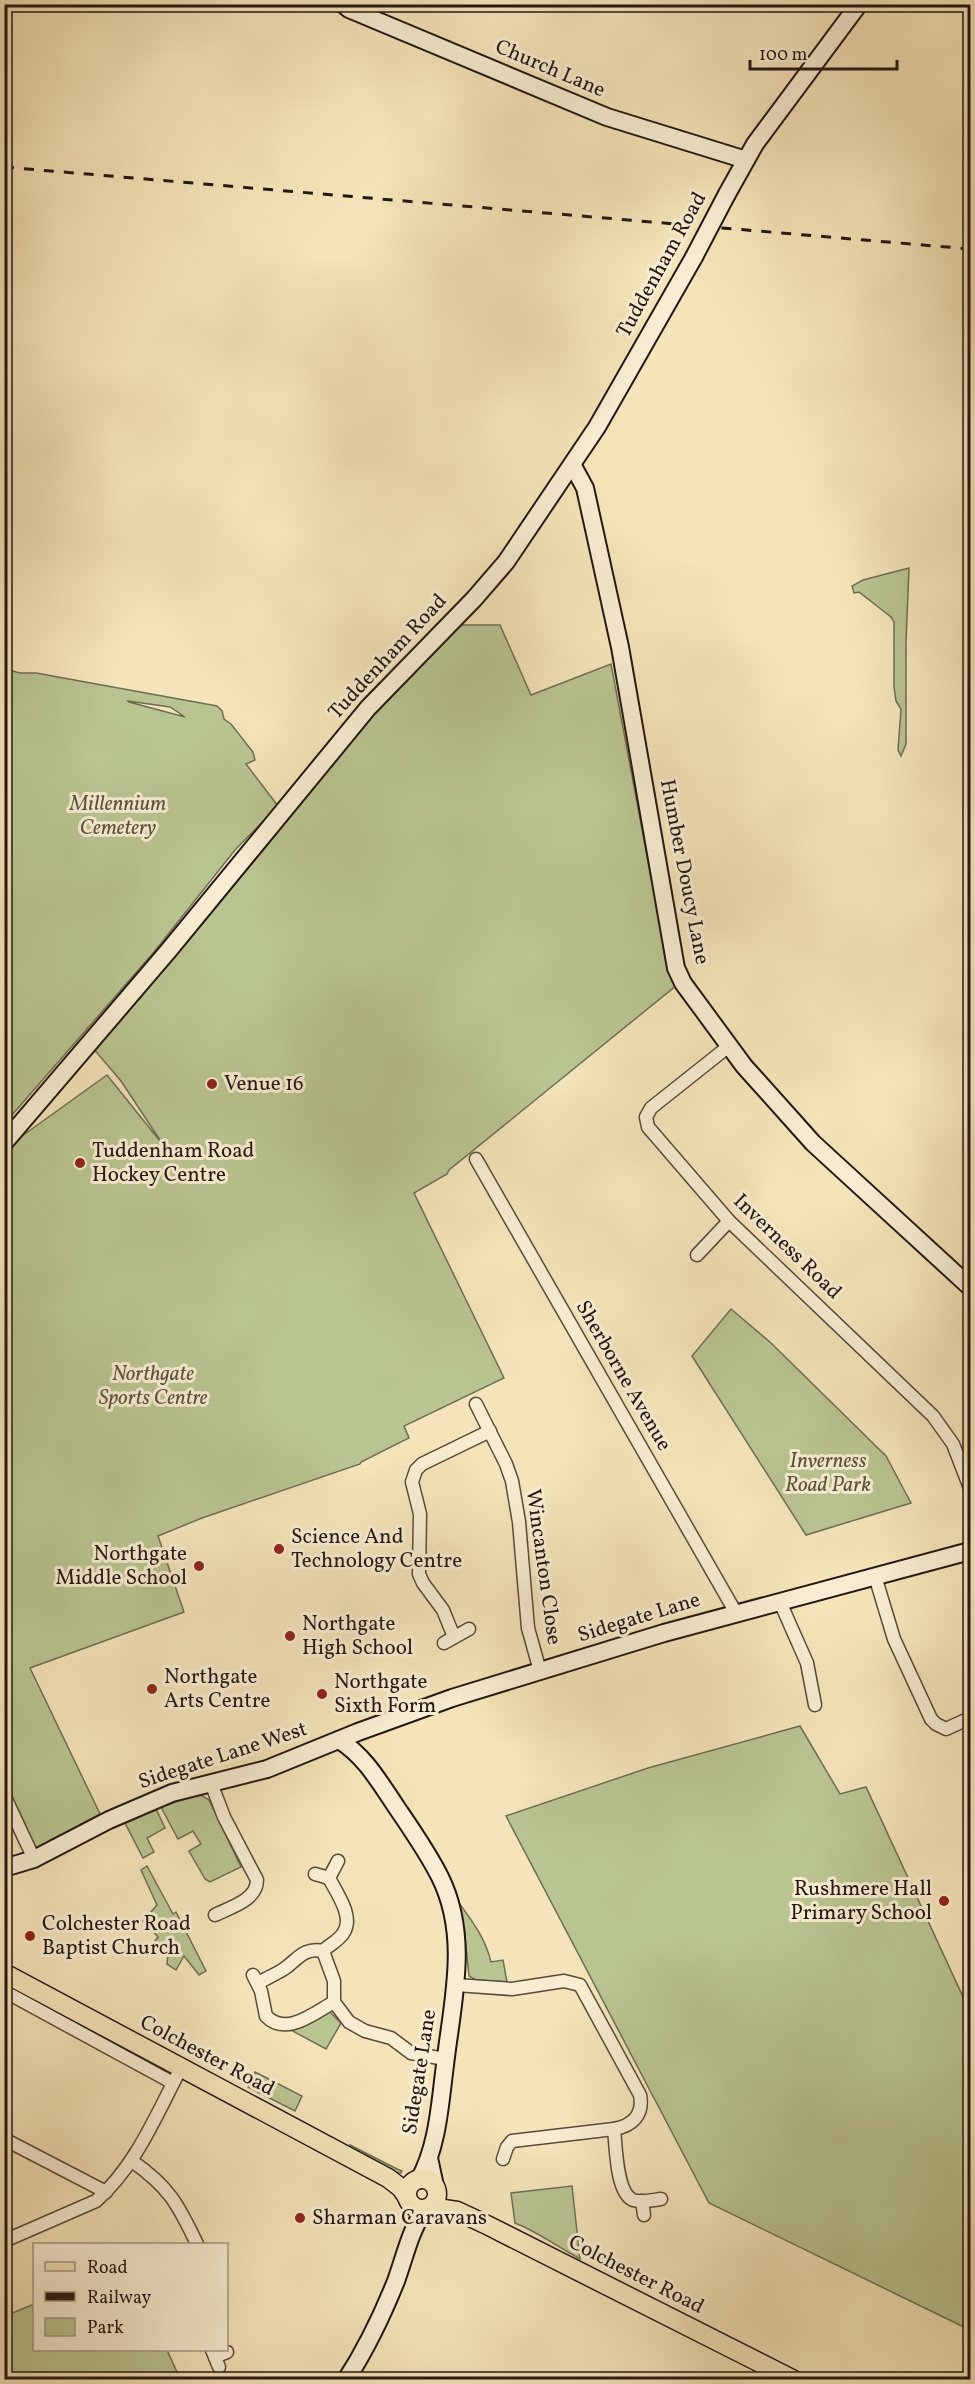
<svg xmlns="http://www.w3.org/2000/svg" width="975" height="2384" font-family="Vollkorn,serif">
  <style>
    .green { fill: #b9c591; stroke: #6e6e52; stroke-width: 1.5; fill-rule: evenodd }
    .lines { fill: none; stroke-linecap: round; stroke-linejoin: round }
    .street-casing { stroke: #584a3c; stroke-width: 15 }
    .secondary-casing { stroke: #231713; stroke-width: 20 }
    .primary-casing { stroke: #231713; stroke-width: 21 }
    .street { stroke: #f8edd2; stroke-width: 12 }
    .secondary { stroke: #f8edd2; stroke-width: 16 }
    .primary { stroke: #f5e4b9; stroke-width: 18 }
    .rail { stroke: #231713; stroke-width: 3; stroke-dasharray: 10 10; stroke-linecap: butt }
    .secondary-bridge-casing { stroke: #231713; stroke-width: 20; stroke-linecap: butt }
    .secondary-bridge { stroke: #f8edd2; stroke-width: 16 }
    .poi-dot { fill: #8f2418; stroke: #f8edd2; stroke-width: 2 }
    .labels { text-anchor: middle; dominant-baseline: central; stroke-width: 6; stroke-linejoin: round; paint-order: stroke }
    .street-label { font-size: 21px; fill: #231713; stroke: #f8edd2 }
    .park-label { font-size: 21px; font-style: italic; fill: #58543f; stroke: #f8edd2 }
    .poi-label { font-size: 21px; fill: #231713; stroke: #f8edd2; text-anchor: start }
  </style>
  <rect width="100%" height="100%" fill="#f5e4b9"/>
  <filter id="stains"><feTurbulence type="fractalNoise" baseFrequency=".00333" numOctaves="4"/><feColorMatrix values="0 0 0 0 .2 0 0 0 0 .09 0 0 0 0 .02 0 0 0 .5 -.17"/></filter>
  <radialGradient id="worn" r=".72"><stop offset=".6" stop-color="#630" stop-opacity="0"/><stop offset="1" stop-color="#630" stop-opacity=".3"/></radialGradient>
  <g class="green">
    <polygon points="909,568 906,642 906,744 901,756 898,750 901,709 896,701 894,687 894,622 891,617 859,592 854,593 852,586 863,580"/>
    <polygon points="454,625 500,625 531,695 611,664 668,968 677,985 449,1170 447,1174 414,1193 504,1378 404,1426 409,1438 361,1462 360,1464 202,1518 158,1536 184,1612 30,1668 100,1814 34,1849 4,1783 4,1152 11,1144 107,1075 164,1146 121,1081 92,1047 375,709"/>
    <path d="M5,669L20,673H36L217,706L222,711L224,719L231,724L253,752L255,760L246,764L278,806L235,850L154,952L5,1123ZM128,701L170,707L185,717L129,702Z"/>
    <polygon points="731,1309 771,1343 886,1456 911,1503 806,1535 692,1356"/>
    <polygon points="800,1726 840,1794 866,1787 970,2012 970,2330 709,2203 506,1816 648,1768"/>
    <polygon points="194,1795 201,1795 209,1800 241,1867 210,1882 205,1879 189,1851 201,1844 193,1831 178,1839 161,1807"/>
    <polygon points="156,1809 165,1828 147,1838 154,1852 143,1858 125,1823"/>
    <polygon points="147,1866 173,1914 176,1912 206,1971 199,1975 184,1956 176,1970 167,1964 168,1953 151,1946 158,1937 143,1921 157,1905 141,1870"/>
    <path d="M457,1900C472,1921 485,1937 491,1962L503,1960L507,1982L476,1980L469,1976L464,1928Z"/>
    <polygon points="40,2004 54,2008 163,2066 164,2070"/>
    <polygon points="329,2011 341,2023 326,2049 289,2029"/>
    <polygon points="255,2072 302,2096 295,2111 248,2087"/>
    <polygon points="350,2145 397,2169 402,2171 401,2173 394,2172 350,2149"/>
    <path d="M572,2186L580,2259C558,2247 538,2232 515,2223L511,2193Z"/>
    <polygon points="34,2304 34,2350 167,2350 180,2379 5,2379 5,2316"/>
  </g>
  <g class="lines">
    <g class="street-casing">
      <g id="street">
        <polyline points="729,1046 651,1108 646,1117 648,1127 729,1221 933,1416 953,1444 970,1488"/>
        <polyline points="476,1159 736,1613"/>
        <polyline points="697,1255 729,1221"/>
        <polyline points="476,1404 506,1464 512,1481 519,1522 528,1628 540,1671"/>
        <polyline points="875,1576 894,1639 931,1719 936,1724 946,1729 970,1718"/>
        <polyline points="780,1602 807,1663 815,1705"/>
        <polyline points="454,1637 443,1610 423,1583 419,1574 420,1514 412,1482 416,1470 422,1464 490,1431"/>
        <polyline points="444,1643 469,1629"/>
        <path d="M211,1783L224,1817L257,1880C257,1900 231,1907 215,1915"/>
        <polyline points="4,1795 34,1859"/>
        <path d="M338,1861L329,1878C336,1892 354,1916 344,1932C340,1940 329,1945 323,1951L334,1981V2002L349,2022L365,2031L391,2038L411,2053L445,2059"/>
        <polyline points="315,1874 329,1878"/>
        <path d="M253,1975L261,1991L266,2016C286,2037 314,2013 334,2002"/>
        <path d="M258,1983C267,1978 276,1974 284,1969C298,1959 304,1947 323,1951"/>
        <path d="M456,1985L512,1989L564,1981L580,1985L640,2095C644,2115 632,2126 614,2129"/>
        <polyline points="4,1991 173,2083"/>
        <polyline points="4,2139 106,2192"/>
        <path d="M503,2159L507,2147L512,2141L614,2129C616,2146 616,2193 633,2200C641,2203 653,2200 661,2199"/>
        <path d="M132,2161C169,2187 178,2204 197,2244"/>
        <polyline points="642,2201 644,2215"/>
        <path d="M4,2241L96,2201C136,2166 156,2115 181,2068"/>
        <polyline points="212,2350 219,2367"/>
        <polyline points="215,2357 227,2352"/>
      </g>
    </g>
    <g class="secondary-casing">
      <g id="secondary">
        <polyline points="343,4 349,9 607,117 746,160"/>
        <polyline points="727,194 755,144 859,4"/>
        <polyline points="573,466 585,488 620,647 676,968 683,983 744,1066 813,1143 970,1287"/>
        <polyline points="4,1143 169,950 368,708 474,599 506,562 597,427 694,257"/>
        <path d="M339,1740C365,1756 380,1783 397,1808C412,1830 428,1853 440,1877C470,1937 452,2003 445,2065C440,2103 438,2146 419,2180"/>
        <polyline points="4,1868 34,1859 109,1820 172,1793 267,1769 358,1732 452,1698 664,1633 970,1551"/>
        <polyline points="429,2158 435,2186"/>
        <path d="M346,2380C366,2349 382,2316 396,2281C405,2256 410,2231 425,2209"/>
      </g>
    </g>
    <g class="primary-casing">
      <g id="primary">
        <polyline points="4,1973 388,2178 401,2188 407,2197"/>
        <circle cx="422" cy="2194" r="15"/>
        <polyline points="430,2207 457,2211 485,2224 794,2380"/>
      </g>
    </g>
    <use href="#street" class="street"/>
    <use href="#secondary" class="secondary"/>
    <use href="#primary" class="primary"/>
    <polyline class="rail" points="4,167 970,249"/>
    <g class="secondary-bridge-casing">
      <polyline id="secondary-bridge" points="694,257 727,194"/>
    </g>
    <use href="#secondary-bridge" class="secondary-bridge"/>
  </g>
  <g class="poi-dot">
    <circle cx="212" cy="1084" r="6"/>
    <circle cx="80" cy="1163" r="6"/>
    <circle cx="279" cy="1549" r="6"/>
    <circle cx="199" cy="1566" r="6"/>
    <circle cx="290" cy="1636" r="6"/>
    <circle cx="152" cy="1689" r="6"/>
    <circle cx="322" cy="1694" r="6"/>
    <circle cx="944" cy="1901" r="6"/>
    <circle cx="30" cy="1936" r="6"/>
    <circle cx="300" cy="2218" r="6"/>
  </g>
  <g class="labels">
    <g class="street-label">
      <text transform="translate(550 69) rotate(23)">Church Lane</text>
      <text transform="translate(662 265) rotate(-61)">Tuddenham Road</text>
      <text transform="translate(388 657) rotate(-47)">Tuddenham Road</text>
      <text transform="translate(684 872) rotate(79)">Humber Doucy Lane</text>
      <text transform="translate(787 1247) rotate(44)">Inverness Road</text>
      <text transform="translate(623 1376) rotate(60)">Sherborne Avenue</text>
      <text transform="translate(543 1567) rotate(82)">Wincanton Close</text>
      <text transform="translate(639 1618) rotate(-17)">Sidegate Lane</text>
      <text transform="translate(223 1756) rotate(-18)">Sidegate Lane West</text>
      <text transform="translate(207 2056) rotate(28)">Colchester Road</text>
      <text transform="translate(420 2072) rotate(-81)">Sidegate Lane</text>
      <text transform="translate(636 2275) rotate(27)">Colchester Road</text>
    </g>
    <g class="park-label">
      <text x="118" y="804">Millennium<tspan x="118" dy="24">Cemetery</tspan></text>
      <text x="153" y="1374">Northgate<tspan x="153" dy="24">Sports Centre</tspan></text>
      <text x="828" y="1461">Inverness<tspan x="828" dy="24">Road Park</tspan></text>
    </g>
    <g class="poi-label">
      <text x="224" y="1084">Venue 16</text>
      <text x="92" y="1151">Tuddenham Road<tspan x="92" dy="24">Hockey Centre</tspan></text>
      <text x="291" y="1537">Science And<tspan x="291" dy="24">Technology Centre</tspan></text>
      <text x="187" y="1554" text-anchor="end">Northgate<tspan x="187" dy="24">Middle School</tspan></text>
      <text x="302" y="1624">Northgate<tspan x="302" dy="24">High School</tspan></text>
      <text x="164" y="1677">Northgate<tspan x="164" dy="24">Arts Centre</tspan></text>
      <text x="334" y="1682">Northgate<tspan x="334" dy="24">Sixth Form</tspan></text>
      <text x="932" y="1889" text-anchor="end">Rushmere Hall<tspan x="932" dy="24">Primary School</tspan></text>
      <text x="42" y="1924">Colchester Road<tspan x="42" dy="24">Baptist Church</tspan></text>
      <text x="312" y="2218">Sharman Caravans</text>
    </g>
  </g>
  <rect width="975" height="2384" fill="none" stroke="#f5e4b9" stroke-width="24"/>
  <rect x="6" y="6" width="963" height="2372" fill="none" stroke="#231713" stroke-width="3"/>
  <rect x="12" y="12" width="951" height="2360" fill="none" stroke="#231713" stroke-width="1.5"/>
  <rect x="33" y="2243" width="195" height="108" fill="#f8edd2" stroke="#a39786" stroke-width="1.5"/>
  <rect x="45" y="2262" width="30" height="9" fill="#f5e4b9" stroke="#a39786" stroke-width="1.5"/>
  <text x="87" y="2273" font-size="18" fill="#231713">Road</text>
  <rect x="45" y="2292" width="30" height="9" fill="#231713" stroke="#a39786" stroke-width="1.5"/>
  <text x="87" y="2303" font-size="18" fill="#231713">Railway</text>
  <rect x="45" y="2318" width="30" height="18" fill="#b9c591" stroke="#a39786" stroke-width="1.5"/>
  <text x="87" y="2333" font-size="18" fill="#231713">Park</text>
  <path d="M750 60v9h147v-9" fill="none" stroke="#231713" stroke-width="3"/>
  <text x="759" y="60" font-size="18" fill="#231713" stroke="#f8edd2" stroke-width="4.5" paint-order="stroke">100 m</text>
  <rect width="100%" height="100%" filter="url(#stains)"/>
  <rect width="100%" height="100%" fill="url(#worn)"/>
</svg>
